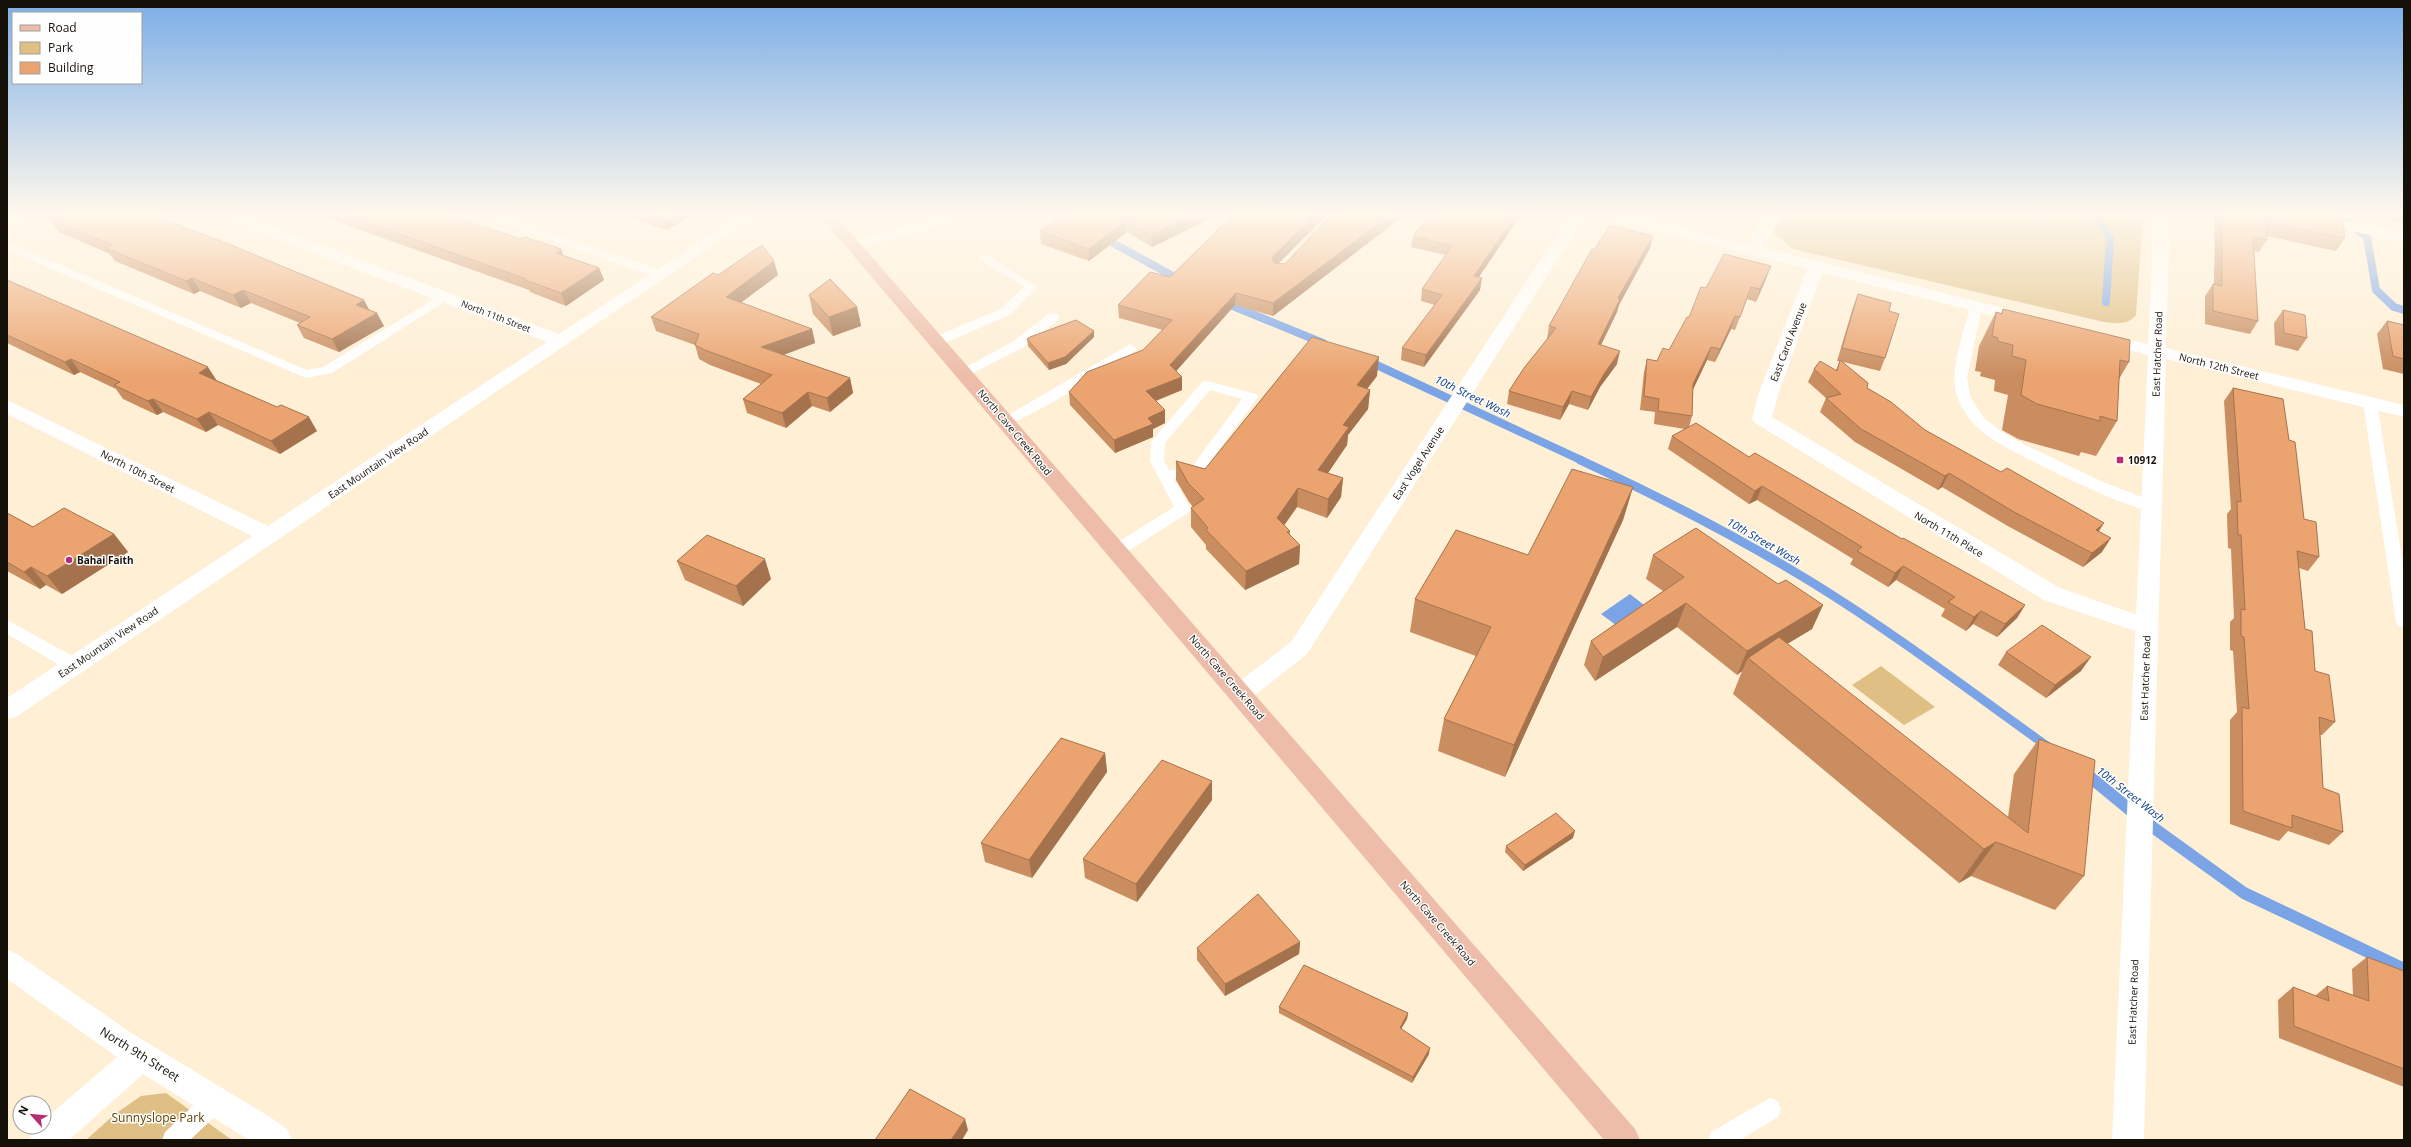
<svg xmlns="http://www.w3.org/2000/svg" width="2411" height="1147" font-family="'Open Sans',sans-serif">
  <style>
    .green { fill: #dfbf84 }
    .water { fill: #7aa4e6 }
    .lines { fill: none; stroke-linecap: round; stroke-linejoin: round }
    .stream-far2 { stroke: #7aa4e6; stroke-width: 8 }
    .stream-far1 { stroke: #7aa4e6; stroke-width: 9 }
    .stream { stroke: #7aa4e6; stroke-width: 12 }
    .lane { fill: #fff; fill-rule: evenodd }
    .street { fill: #fff; fill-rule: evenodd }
    .secondary { fill: #fff; fill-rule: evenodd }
    .primary { fill: #edbda9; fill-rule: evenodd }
    .wall { fill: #ca8d60 }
    .shaded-wall { fill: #a4734e }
    .building { fill: #eba470; stroke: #a4734e }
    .poi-dot { fill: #b52f73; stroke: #fefefe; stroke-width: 1.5 }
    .labels { text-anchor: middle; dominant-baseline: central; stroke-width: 3; stroke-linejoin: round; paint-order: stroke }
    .far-street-label { font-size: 9px; fill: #161108; stroke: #fefefe }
    .street-label { font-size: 10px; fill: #161108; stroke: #fefefe }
    .poi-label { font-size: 10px; font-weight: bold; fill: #161108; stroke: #fefefe; text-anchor: start }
    .water-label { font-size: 11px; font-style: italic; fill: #0a3d89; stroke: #fefefe }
    .near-street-label { font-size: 12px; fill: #161108; stroke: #fefefe }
    .near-park-label { font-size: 12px; fill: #5f4301; stroke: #fefefe }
  </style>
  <rect width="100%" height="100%" fill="#feefd5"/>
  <g class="green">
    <path d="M1781,216H2143L2136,315C2127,326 2116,323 2104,322L1793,249C1785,244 1782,237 1773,234Z"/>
    <polygon points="1881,666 1935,707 1904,725 1852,685"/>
    <polygon points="166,1093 232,1140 86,1140 115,1114 141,1096"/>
  </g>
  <polygon class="water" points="1630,594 1649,609 1620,628 1601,614"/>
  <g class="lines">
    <g class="stream-far2">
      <polyline points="2098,216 2110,238 2106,302"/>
      <polyline points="2340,216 2367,237 2376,290 2394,307 2404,310"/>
      <polyline points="1102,237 1182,281"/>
      <polyline points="1223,302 1323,343"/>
      <polyline points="1368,361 1583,461"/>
    </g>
    <path class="stream-far1" d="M1580,460C1660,497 1738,537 1813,583C1894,633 1970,691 2047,746"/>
    <polyline class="stream" points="2084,772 2140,818 2244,893 2404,969"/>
    <g class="lane">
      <polygon points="485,216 501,216 664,271 666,274 664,277 656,277 487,218"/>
      <polygon points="946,216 958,216 955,221 858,248 854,249 848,245 850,242"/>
      <polygon points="7,242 307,370 323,367 442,294 446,293 452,297 332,373 306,378 7,250"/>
      <polygon points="986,254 1038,287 1010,315 942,344 932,344 930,341 932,338 1000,309 1024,287 982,261 980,258 982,255"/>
      <path d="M1976,303L1982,307L1967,378L1971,398L1984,418L2002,432L2023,444L2101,481L2157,503L2160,507L2157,511C2138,516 2006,450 1986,435C1973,425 1962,411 1957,396C1948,373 1964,332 1970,307Z"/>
      <polygon points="1053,313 1058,314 1059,317 1058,320 1022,348 969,375 959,375 957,372 1012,342 1048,314"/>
      <path d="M1130,344L1137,348L1135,351C1114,364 1018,429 1000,424L998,421Z"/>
      <path d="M1207,381L1256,394L1258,397L1200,475L1174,479L1191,509L1188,513L1122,555H1110L1108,551L1110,547L1174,507L1150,461L1151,442L1202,382ZM1210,390L1242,399L1191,468L1169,470L1164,461L1165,443Z"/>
      <polygon points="2370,399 2377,403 2404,571 2404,628 2398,626 2396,622 2363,403"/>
      <polygon points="7,620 80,660 83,665 80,670 74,671 68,670 7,634"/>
      <polygon points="216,1089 224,1092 227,1100 224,1108 190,1140 162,1140 165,1132 208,1092"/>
      <polygon points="1770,1098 1778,1101 1781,1109 1778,1117 1740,1140 1708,1140 1711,1132"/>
    </g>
    <g class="street">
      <polygon points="10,216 31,216 29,219 7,228 7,217"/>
      <polygon points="222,216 244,216 567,337 570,341 567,345 555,345 224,219"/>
      <polygon points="1569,216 1585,216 1307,654 1249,700 1241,702 1233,700 1229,693 1233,686 1291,642"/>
      <polygon points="1762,216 1778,216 1761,255 1749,255 1747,251"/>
      <polygon points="2296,216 2325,216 2404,232 2404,242 2304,221 2298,219"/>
      <polygon points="1816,262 1822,263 1824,267 1779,392 1772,417 2060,588 2155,621 2158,627 2155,633 2147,635 2044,600 1755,423 1752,419 1759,392 1808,267 1810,263"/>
      <polygon points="7,400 276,530 279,535 276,540 268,542 260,540 7,414"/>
      <polygon points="7,950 17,954 133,1034 270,1117 287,1129 292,1140 249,1140 143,1074 69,1140 29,1140 34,1129 44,1127 44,1120 117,1057 7,979"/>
    </g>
    <g class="secondary">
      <polygon points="738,216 756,216 16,717 7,719 7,698"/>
      <polygon points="1608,216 1634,216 2036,316 2039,320 2036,324 2030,325 1610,219"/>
      <polygon points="2154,216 2170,216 2166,348 2404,405 2404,417 2166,359 2144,1140 2112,1140 2148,355 2096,342 2093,338 2096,334 2102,333 2148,344"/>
    </g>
    <polygon class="primary" points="820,216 836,216 1635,1129 1640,1140 1604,1140"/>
  </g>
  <g class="wall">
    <polygon points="39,216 155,216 370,310 384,326 339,352 304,338 297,325 300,323 251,303 241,308 200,291 194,294 115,261 110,254 59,232 51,221"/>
    <polygon points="321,216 451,216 521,239 561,249 563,255 599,268 604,280 566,306 530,292 529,290"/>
    <polygon points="623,216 690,216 667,230"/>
    <polygon points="1061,216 1216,216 1152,247 1127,232 1089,261 1041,244 1040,231"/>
    <polygon points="1232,216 1326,216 1278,263 1285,264 1330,216 1403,216 1273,316 1235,305 1176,371 1182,390 1156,401 1165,410 1165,423 1153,429 1153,437 1115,453 1070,405 1069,392 1143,350 1163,330 1119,318 1118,305 1170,277"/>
    <polygon points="1430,216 1520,216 1479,277 1480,290 1424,367 1401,360 1402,348 1435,305 1421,301 1422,289 1446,255 1411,247 1413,236"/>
    <polygon points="2215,216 2339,216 2345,238 2336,251 2267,236 2267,240 2259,252 2254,251 2258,321 2250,334 2205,324 2205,296 2213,284 2214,284"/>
    <polygon points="2390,216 2404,216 2404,223 2390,220"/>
    <polygon points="1650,248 1619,305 1617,312 1601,345 1617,364 1600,387 1588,410 1569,404 1560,420 1507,404 1509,391 1547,339 1549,326 1594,250"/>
    <polygon points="718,275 778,275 741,302 812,329 815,343 783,355 850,378 853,393 830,412 812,406 786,428 747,413 743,399 761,384 710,365 699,359 695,345 656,331 651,317"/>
    <polygon points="1766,279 1756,302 1747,299 1735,330 1731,329 1715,362 1707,360 1693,389 1692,416 1689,427 1749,457 2025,605 2017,618 1997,637 1973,624 1966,631 1941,616 1945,609 1896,580 1888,587 1850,564 1853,559 1757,500 1749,504 1668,449 1672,436 1685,429 1654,424 1655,412 1640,410 1644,372 1647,359 1657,361 1669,350 1706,288"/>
    <polygon points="7,280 217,381 317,431 280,454 218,425 206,432 163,412 157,415 123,399 116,389 80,372 74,375 7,343"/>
    <polygon points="1858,294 1889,311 1885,358 1880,371 1843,362 1867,388 1925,430 2099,531 2102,552 2083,567 2006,525 1942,487 1938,490 1855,442 1820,412 1826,398 1808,382 1814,369 1836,370 1840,361 1837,361 1853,307"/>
    <polygon points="809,295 857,307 861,326 833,336 813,314"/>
    <polygon points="2003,309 2129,362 2119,379 2117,421 2096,456 2081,452 2079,456 2018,439 2002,430 2008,395 1994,391 1995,380 1980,376 1981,372 1975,371 1979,346 1996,312 2001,313"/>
    <polygon points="2283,310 2307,338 2298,351 2275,345 2274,323"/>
    <polygon points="2387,321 2404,325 2404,374 2383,369 2377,334"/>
    <polygon points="1094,331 1094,337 1066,364 1049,370 1028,346 1027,339"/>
    <polygon points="1377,376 1367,389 1370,390 1368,409 1348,435 1347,445 1328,473 1343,478 1341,497 1327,518 1297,507 1284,525 1290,531 1290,535 1300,545 1299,564 1245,590 1206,549 1206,545 1191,527 1191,508 1193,507 1189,502 1176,480 1176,461 1205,469"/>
    <polygon points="2233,388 2289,440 2304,519 2319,557 2308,571 2299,568 2305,629 2315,671 2335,722 2322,735 2320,735 2323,788 2343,832 2329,845 2288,831 2279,841 2230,824 2230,720 2237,712 2233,651 2230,650 2230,622 2234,618 2231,549 2228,548 2227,514 2231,509 2224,401"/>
    <polygon points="1633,487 1623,520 1505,777 1438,751 1444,719 1476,656 1410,632 1415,599 1528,555"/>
    <polygon points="7,513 33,527 114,534 128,552 62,594 46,585 40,589 7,571"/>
    <polygon points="1653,555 1778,584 1823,605 1812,629 1787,644 2008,817 2014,774 2039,739 2084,876 2055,910 1971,876 1959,883 1733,694 1742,671 1737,675 1677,627 1595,681 1584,665 1591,641 1663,591 1646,579"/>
    <polygon points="677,561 771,579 743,606 685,580"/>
    <polygon points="2006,652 2081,671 2046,698 1998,665"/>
    <polygon points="1105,753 1107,772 1032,878 985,862 981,843"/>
    <polygon points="1212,800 1137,902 1085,878 1083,859"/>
    <polygon points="1573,838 1523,871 1505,852 1506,846"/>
    <polygon points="1300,942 1299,954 1225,996 1197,960 1197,948"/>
    <polygon points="2367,957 2404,971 2404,1087 2279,1038 2278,1000 2293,987 2315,996 2327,986 2353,995 2352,969"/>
    <polygon points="1279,1007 1408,1013 1407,1019 1401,1029 1429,1054 1412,1083 1279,1013"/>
  </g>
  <g class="shaded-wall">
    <polygon points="668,216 690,216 667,230 663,218"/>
    <polygon points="1190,216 1216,216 1152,247 1151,235"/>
    <polygon points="1314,216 1326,216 1274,268 1272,259 1274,255"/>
    <polygon points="1389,216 1403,216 1273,316 1273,303"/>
    <polygon points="1515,216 1520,216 1472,287 1474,276"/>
    <polygon points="1126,220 1127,232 1089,261 1089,249"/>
    <polygon points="1653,236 1650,248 1619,305 1617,312 1595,357 1598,344 1618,298"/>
    <polygon points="561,249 566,262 556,253"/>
    <polygon points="774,261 778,275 730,311 726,297"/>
    <polygon points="1771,266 1766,279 1756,302 1760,289"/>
    <polygon points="599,268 604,280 566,306 561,293"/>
    <polygon points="192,278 200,291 194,294 186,281"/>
    <polygon points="1482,278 1480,290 1424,367 1426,355"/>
    <polygon points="243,290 251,303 241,308 233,295"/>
    <polygon points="1236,293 1235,305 1170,378 1170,365"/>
    <polygon points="364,300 371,313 356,305"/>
    <polygon points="857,307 861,326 833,336 829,317"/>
    <polygon points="377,313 384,326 339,352 332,339"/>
    <polygon points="1735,316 1731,329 1715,362 1720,349"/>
    <polygon points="812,329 815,343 765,362 761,347"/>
    <polygon points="1094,331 1094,337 1066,364 1049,370 1048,363"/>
    <polygon points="1711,347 1707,360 1689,398 1693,384"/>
    <polygon points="1620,351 1617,364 1600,387 1588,410 1591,397 1604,374"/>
    <polygon points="1379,357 1377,376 1355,404 1357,385"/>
    <polygon points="71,359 80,372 74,375 65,362"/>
    <polygon points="208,367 217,381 199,373"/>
    <polygon points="1182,377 1182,390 1147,404 1146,391"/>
    <polygon points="850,378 853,393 830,412 827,398"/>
    <polygon points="1370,390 1368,409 1348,435 1347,445 1317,489 1318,470 1343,425"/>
    <polygon points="1572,391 1569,404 1560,420 1563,407"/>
    <polygon points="808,392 812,406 786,428 782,413"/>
    <polygon points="153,399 163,412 157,415 148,401"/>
    <polygon points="1165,410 1165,423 1153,429 1153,437 1115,453 1114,440 1148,418"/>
    <polygon points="209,412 218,425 206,432 197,419"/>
    <polygon points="309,417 317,431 280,454 271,441"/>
    <polygon points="1949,473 1942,487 1938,490 1945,476"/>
    <polygon points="1343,478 1341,497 1327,518 1328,499"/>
    <polygon points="1762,486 1757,500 1749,504 1755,491"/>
    <polygon points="1633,487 1623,520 1505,777 1514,745"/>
    <polygon points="1298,488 1297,507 1276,537 1277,518"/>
    <polygon points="2104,523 2096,536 2096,530"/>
    <polygon points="114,534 128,552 62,594 47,576"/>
    <polygon points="2111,538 2102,552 2083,567 2092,553"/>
    <polygon points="1300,545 1299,564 1245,590 1246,571"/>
    <polygon points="765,559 771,579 743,606 736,586"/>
    <polygon points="1903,566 1896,580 1888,587 1895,573"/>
    <polygon points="31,567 46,585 40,589 24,572"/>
    <polygon points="1686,603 1677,627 1595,681 1603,657"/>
    <polygon points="1823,605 1812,629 1754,664 1748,658 1742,671 1737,675 1747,651"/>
    <polygon points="2025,605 2017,618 1997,637 2005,624"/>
    <polygon points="1981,611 1973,624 1966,631 1974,617"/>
    <polygon points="2091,657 2081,671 2046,698 2055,685"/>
    <polygon points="1105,753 1107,772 1032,878 1029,860"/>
    <polygon points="1212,781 1212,800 1137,902 1136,884"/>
    <polygon points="1575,831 1573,838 1523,871 1525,865"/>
    <polygon points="1996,842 1971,876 1959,883 1984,849"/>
    <polygon points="1300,942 1299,954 1225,996 1225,984"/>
    <polygon points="1408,1013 1407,1019 1398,1034 1400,1028"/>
    <polygon points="1430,1048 1429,1054 1412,1083 1413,1077"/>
    <polygon points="965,1119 968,1130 962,1140 951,1140"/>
  </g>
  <g class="building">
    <polygon points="59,216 155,216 231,245 364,300 356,305 377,313 332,339 297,325 310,317 243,290 233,295 192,278 186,281 106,248 112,245 50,220 60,216"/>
    <polygon points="349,216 451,216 521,239 525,237 561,249 556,253 599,268 561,293 525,280 526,279"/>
    <polygon points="655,216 668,216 663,218"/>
    <polygon points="1061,216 1190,216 1151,235 1126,220 1089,249 1040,231"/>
    <polygon points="1232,216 1314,216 1274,255 1272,259 1274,263 1285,264 1330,216 1389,216 1273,303 1236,293 1170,365 1182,377 1146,391 1165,410 1148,418 1153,424 1114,440 1069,392 1087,372 1143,350 1172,320 1118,305 1150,272 1170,277"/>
    <polygon points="1430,216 1515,216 1474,276 1482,278 1426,355 1402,348 1442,295 1422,289 1452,246 1413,236"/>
    <polygon points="2222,216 2342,216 2345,238 2266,222 2267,240 2253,237 2258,321 2213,311 2213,284 2222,286"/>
    <polygon points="1610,225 1653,236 1618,298 1620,299 1598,344 1620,351 1604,374 1591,397 1572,391 1563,407 1509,391 1524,368 1556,328 1549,326 1592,249 1594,250"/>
    <polygon points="762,245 774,261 726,297 812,329 761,347 850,378 827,398 808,392 782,413 743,399 772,375 705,350 695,345 699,334 651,317 713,273 718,275"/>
    <polygon points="1724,254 1771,266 1760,289 1751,287 1740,317 1735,316 1720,349 1711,347 1693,384 1692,416 1658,411 1659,399 1644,396 1647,359 1657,361 1663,348 1669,350 1687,317 1689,317 1701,287 1706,288"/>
    <polygon points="830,279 857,307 829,317 809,295"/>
    <polygon points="7,280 208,367 199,373 277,407 281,405 309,417 271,441 209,412 197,419 153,399 148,401 114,385 120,382 71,359 65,362 7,335"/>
    <polygon points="1858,294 1891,303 1889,311 1899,314 1885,358 1842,348"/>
    <polygon points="2003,309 2130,340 2129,362 2120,360 2117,421 2100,416 2100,421 2037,404 2021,395 2026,360 2012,356 2013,345 1997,341 1998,338 1992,336 1996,312 2002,314"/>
    <polygon points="2283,310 2305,315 2307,338 2284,333"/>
    <polygon points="1076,320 1094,331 1065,357 1048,363 1027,339 1030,337"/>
    <polygon points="2387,321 2404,325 2404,359 2393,356"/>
    <polygon points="1312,337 1379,357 1357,385 1370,390 1343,425 1349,427 1318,470 1343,478 1328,499 1298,488 1277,518 1290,531 1287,532 1300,545 1246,571 1206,530 1208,528 1191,508 1204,499 1188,483 1176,461 1205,469"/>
    <polygon points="1840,360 1868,383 1867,388 1891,402 1925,430 2001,472 2007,468 2104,523 2096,530 2111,538 2092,553 2014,512 1949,473 1945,476 1861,429 1826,398 1841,394 1814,369 1820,361 1837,371"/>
    <polygon points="2233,388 2283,399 2289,440 2295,442 2304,519 2316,522 2319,557 2297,551 2305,629 2312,631 2315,671 2329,675 2335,722 2319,717 2323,788 2339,794 2343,832 2292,815 2292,828 2243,811 2242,707 2249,709 2244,637 2241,636 2241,609 2245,610 2241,535 2238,535 2237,501 2241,502"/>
    <polygon points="1696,423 1749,457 1755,453 1902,539 1903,538 2025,605 2005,624 1981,611 1974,617 1948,602 1955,597 1903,566 1895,573 1857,551 1862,547 1762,486 1755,491 1672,436"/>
    <polygon points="1572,469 1633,487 1514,745 1444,719 1491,627 1415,599 1456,530 1528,555"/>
    <polygon points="64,508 114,534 47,576 31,567 24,572 7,562 7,513 33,527"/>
    <polygon points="1696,528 1778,584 1786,580 1823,605 1747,651 1686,603 1603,657 1591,641 1684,577 1653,555"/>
    <polygon points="707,535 765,559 736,586 677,561"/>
    <polygon points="2042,625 2091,657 2055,685 2006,652"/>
    <polygon points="1779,637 2028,833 2039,739 2095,760 2084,876 1996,842 1984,849 1748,658"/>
    <polygon points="1061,738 1105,753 1029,860 981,843"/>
    <polygon points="1162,760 1212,781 1136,884 1083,859"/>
    <polygon points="1556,813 1575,831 1525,865 1506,846"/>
    <polygon points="1258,894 1300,942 1225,984 1197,948"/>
    <polygon points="2367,957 2404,971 2404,1069 2294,1026 2293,987 2329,1001 2327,986 2369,1001"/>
    <polygon points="1304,965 1408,1013 1400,1028 1430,1048 1413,1077 1279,1007"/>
    <polygon points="910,1089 965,1119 951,1140 875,1140"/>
  </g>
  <linearGradient id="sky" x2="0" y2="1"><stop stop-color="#7caee7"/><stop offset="0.57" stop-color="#fff8ec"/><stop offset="1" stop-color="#fff8ec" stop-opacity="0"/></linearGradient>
  <rect width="2411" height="376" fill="url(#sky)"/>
  <g class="poi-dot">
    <rect x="2116" y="456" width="8" height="8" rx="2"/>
    <circle cx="69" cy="560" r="4"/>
  </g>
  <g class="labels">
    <g class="far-street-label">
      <text transform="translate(496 316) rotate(21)">North 11th Street</text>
    </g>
    <g class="street-label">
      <text transform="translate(1788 342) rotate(-69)">East Carol Avenue</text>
      <text transform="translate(2157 354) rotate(-88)">East Hatcher Road</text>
      <text transform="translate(2219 366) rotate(14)">North 12th Street</text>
      <text transform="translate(1015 432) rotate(50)">North Cave Creek Road</text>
      <text transform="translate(378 463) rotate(-34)">East Mountain View Road</text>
      <text transform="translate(1418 463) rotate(-57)">East Vogel Avenue</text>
      <text transform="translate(138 471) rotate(27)">North 10th Street</text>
      <text transform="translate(1949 534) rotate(31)">North 11th Place</text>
      <text transform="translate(108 642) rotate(-34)">East Mountain View Road</text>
      <text transform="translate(1227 677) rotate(49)">North Cave Creek Road</text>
      <text transform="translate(2145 678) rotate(-88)">East Hatcher Road</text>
      <text transform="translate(1438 923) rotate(49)">North Cave Creek Road</text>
      <text transform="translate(2133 1002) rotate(-88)">East Hatcher Road</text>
    </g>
    <g class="poi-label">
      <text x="2128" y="460">10912</text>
      <text x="77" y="560">Bahai Faith</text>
    </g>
    <g class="water-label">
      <text transform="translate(1473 396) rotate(26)">10th Street Wash</text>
      <text transform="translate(1764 541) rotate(30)">10th Street Wash</text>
      <text transform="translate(2131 794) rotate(38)">10th Street Wash</text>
    </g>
    <g class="near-street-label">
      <text transform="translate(140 1054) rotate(32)">North 9th Street</text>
    </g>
    <g class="near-park-label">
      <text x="158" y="1117">Sunnyslope Park</text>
    </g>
  </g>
  <rect width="2411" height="1147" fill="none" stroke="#161108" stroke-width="16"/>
  <rect x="12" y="12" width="130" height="72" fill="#fefefe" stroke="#a19f9c"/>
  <rect x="20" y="25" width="20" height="6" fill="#edbda9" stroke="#a19f9c"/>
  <text x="48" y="32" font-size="12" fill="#161108">Road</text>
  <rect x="20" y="42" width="20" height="12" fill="#dfbf84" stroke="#a19f9c"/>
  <text x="48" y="52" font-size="12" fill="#161108">Park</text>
  <rect x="20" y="62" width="20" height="12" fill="#eba470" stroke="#a19f9c"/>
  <text x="48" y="72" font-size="12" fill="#161108">Building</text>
  <g transform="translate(32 1115) rotate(297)"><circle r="19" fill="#fefefe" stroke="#a19f9c"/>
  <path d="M0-3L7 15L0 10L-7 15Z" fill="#b52f73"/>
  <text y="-6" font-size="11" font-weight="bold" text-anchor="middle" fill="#161108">N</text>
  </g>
</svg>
